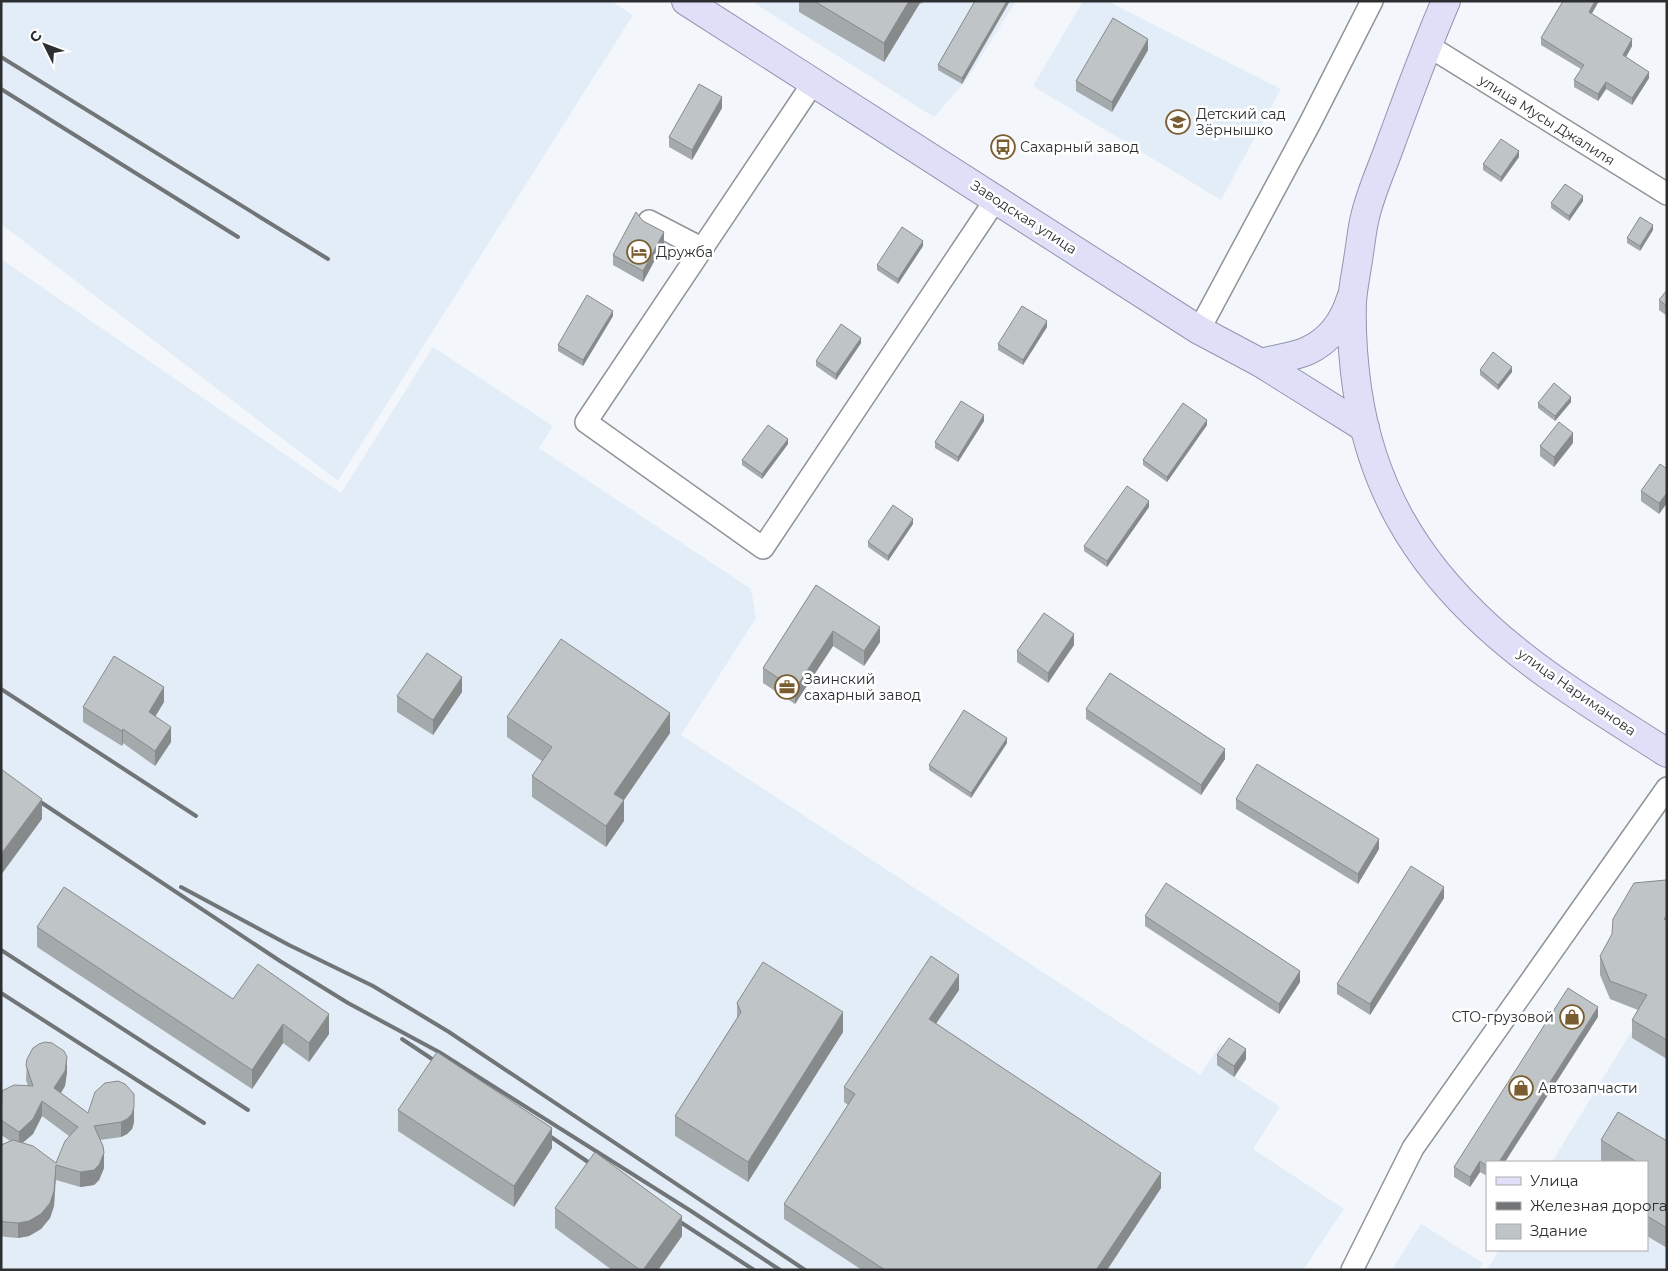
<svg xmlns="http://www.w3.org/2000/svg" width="1668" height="1271" font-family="Montserrat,sans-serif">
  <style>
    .built { fill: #e3edf8 }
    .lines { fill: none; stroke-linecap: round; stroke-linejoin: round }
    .minor-casing { stroke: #909498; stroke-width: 24 }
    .major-casing { stroke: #9294af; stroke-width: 30 }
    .minor { stroke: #fff; stroke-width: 21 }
    .major { stroke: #dfe0f8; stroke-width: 28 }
    .rail { stroke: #727578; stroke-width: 4 }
    .wall { fill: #a4a9ab; fill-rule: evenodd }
    .shaded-wall { fill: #868a8b }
    .building { fill: #bfc5c7; stroke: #868a8b }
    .labels { text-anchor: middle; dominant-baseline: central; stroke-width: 5; stroke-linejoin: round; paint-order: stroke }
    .poi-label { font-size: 14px; fill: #2c2e30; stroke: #fff; text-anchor: start }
    .street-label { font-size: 14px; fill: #2c2e30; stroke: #fff }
  </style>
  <rect width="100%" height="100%" fill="#f3f7fc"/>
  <g class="built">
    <polygon points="1,1 611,1 633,15 338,481 1,224"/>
    <polygon points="751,1 1016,1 966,81 934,117"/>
    <polygon points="1083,1 1107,1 1281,89 1221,200 1033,86"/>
    <polygon points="1,259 341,493 433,347 553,426 539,448 751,589 756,618 681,735 1200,1075 1221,1043 1246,1059 1235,1077 1280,1107 1253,1149 1344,1209 1303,1270 1,1270"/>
    <polygon points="1667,973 1667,1270 1487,1270 1499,1250 1647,1250 1647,1162 1552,1162"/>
    <polygon points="1421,1224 1483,1263 1479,1270 1392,1270"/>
  </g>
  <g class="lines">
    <g class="minor-casing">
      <g id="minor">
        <polyline points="1427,45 1667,194"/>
        <polyline points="813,83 586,422 763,548 996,199"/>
        <polyline points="649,221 703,249"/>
        <polyline points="1199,330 1310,123 1372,1"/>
        <polyline points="1352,1270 1413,1148 1667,788"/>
      </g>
    </g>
    <g class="major-casing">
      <g id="major">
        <polyline points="686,1 1199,330 1261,363 1365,428"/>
        <path d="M1446,1C1426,47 1409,94 1392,140C1383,166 1371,191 1365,217C1362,229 1361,241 1359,253C1357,269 1353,286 1352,302C1351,331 1353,359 1357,388C1371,485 1414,559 1486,625C1540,675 1605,713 1667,753"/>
        <path d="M1261,363C1275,359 1293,357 1307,351C1329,341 1344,321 1351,298"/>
      </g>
    </g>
    <use href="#minor" class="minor"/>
    <use href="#major" class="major"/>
    <g class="rail">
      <polyline points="1,57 328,259"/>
      <polyline points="1,89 238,237"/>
      <polyline points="1,689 196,816"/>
      <polyline points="30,795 280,961 348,1003 439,1052 691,1211 780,1270"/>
      <polyline points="181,887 289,945 373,986 449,1032 805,1270"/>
      <polyline points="1,950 248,1110"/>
      <polyline points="1,993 204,1123"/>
      <polyline points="402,1039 444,1067"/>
      <polyline points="542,1131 600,1170"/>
      <polyline points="671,1216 754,1270"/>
    </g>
  </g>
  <g class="wall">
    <polygon points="799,1 923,1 922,4 920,3 884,62 799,12"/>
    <polygon points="975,1 962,84 938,70 938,65"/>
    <polygon points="1592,14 1632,46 1626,57 1649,78 1632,105 1606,89 1598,101 1574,87 1574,80 1581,69 1541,45 1541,38"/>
    <polygon points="1148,50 1112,112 1076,91 1076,81"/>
    <polygon points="722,108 692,160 669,147 669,137"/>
    <polygon points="1519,157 1501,182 1483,170 1483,164"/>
    <polygon points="1583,201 1569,221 1551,208 1551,203"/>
    <polygon points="643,221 664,243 643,282 613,265 613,255"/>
    <polygon points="1653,230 1640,251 1627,243 1627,238"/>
    <polygon points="923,246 898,284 877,270 877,265"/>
    <polygon points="1667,290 1667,316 1659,310 1659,300"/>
    <polygon points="613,316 583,366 558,351 558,345"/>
    <polygon points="1047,327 1023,365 998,350 998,344"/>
    <polygon points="861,343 836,380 816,366 816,361"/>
    <polygon points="1480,370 1512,372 1498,390 1480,375"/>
    <polygon points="1571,402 1555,421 1538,408 1538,403"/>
    <polygon points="984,421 958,462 935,448 935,442"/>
    <polygon points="1207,425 1167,482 1143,465 1143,460"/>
    <polygon points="1573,443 1554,467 1540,456 1540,446"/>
    <polygon points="788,444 762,479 742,465 742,460"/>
    <polygon points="1667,469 1667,503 1659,514 1641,501 1641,491"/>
    <polygon points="1149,507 1107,567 1084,551 1084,546"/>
    <polygon points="913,524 888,561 868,547 868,542"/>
    <polygon points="816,585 880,642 864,666 833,646 795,704 763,683 763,668"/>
    <polygon points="1074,645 1048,683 1017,662 1017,651"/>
    <polygon points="462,692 433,735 397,712 397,696"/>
    <polygon points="164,702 155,716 171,742 155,766 123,743 122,746 83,722 83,707"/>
    <polygon points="1086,709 1225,759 1201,795 1086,719"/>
    <polygon points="507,717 670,733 624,800 624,821 606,847 532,797 532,776 542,761 507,737"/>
    <polygon points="1007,743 971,798 929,770 929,765"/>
    <polygon points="1236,799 1379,849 1358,884 1236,809"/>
    <polygon points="1667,881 1667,1059 1632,1038 1632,1020 1638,1010 1610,999 1600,975 1600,956"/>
    <polygon points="1444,898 1370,1015 1337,994 1337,984"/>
    <polygon points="1145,916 1300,982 1279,1014 1145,926"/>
    <polygon points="37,927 233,999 329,1034 309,1062 283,1043 252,1089 37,947"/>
    <polygon points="959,990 936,1023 1161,1188 1107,1270 862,1270 784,1219 784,1204 848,1105 844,1102 844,1087"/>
    <polygon points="737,1003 843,1032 748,1182 675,1136 675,1116 737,1018"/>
    <polygon points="1598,1017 1487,1162 1487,1176 1480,1172 1470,1187 1454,1177 1454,1167"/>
    <polygon points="1217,1055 1246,1059 1234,1077 1217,1065"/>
    <path d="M27,1059L67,1072L65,1086L61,1093L88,1113L134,1122L132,1129L127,1134L121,1137L100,1140L104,1168L99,1180L94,1185L80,1187L56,1180L54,1206L50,1218L41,1229L29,1236L18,1238L6,1237L1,1236V1145L10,1141L1,1135V1092L28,1086L26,1080ZM42,1116L69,1136L56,1163L22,1143L33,1134Z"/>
    <polygon points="398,1110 552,1148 514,1207 398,1131"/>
    <polygon points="1601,1140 1667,1141 1667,1248 1647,1236 1647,1162 1603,1162 1601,1161"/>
    <polygon points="555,1208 682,1236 658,1270 612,1270 555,1228"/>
  </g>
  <g class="shaded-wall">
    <polygon points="909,1 920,1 920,3 884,62 884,43"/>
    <polygon points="1007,1 1010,1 962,84 962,78"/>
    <polygon points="1595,1 1599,1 1589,19 1589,12"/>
    <polygon points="1148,39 1148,50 1112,112 1112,102"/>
    <polygon points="1632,39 1632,46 1623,62 1623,55"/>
    <polygon points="1649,72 1649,78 1632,105 1632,98"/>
    <polygon points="1606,82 1606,89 1598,101 1598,94"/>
    <polygon points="722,97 722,108 692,160 692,150"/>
    <polygon points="1519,151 1519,157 1501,182 1501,177"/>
    <polygon points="1583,196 1583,201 1569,221 1569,216"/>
    <polygon points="1653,225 1653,230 1640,251 1640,246"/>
    <polygon points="664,232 664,243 643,282 643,271"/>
    <polygon points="923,241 923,246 898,284 898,279"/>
    <polygon points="613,311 613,316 583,366 583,360"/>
    <polygon points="1047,321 1047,327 1023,365 1023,360"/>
    <polygon points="861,338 861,343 836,380 836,374"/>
    <polygon points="1512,367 1512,372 1498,390 1498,385"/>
    <polygon points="1571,397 1571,402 1555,421 1555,416"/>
    <polygon points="984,415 984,421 958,462 958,457"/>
    <polygon points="1207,420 1207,425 1167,482 1167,477"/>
    <polygon points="1573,433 1573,443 1554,467 1554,457"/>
    <polygon points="788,439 788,444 762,479 762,474"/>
    <polygon points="1667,493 1667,503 1659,514 1659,503"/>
    <polygon points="1149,501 1149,507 1107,567 1107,561"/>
    <polygon points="913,519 913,524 888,561 888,556"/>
    <polygon points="880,627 880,642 864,666 864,651"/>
    <polygon points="833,631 833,646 795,704 795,689"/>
    <polygon points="1074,634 1074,645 1048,683 1048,673"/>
    <polygon points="462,677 462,692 433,735 433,720"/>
    <polygon points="164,687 164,702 149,727 149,712"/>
    <polygon points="670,713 670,733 624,800 624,821 606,847 606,826 614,794"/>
    <polygon points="171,727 171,742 155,766 155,751"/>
    <polygon points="123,729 123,743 122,746 122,731"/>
    <polygon points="1007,738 1007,743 971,798 971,793"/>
    <polygon points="1225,749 1225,759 1201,795 1201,785"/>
    <polygon points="42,799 42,819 1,875 1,854"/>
    <polygon points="1379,839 1379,849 1358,884 1358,874"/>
    <polygon points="1444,887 1444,898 1370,1015 1370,1004"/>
    <polygon points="1300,971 1300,982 1279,1014 1279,1004"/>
    <polygon points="959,975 959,990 929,1034 929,1019"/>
    <polygon points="1598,1007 1598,1017 1505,1162 1499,1162"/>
    <polygon points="843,1012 843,1032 748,1182 748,1162"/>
    <polygon points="329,1014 329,1034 309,1062 309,1043"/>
    <polygon points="283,1024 283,1043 252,1089 252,1070"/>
    <polygon points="1246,1049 1246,1059 1234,1077 1234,1066"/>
    <polygon points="67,1057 67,1072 65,1086 54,1103 54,1088"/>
    <polygon points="42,1101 42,1116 33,1134 19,1146 19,1132"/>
    <polygon points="134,1107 134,1122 132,1129 127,1134 121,1137 121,1122"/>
    <polygon points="552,1128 552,1148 514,1207 514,1186"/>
    <polygon points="104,1153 104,1168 99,1180 94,1185 80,1187 80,1172"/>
    <polygon points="1480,1161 1480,1172 1470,1187 1470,1177"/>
    <polygon points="56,1165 54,1206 50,1218 41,1229 29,1236 18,1238 18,1223"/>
    <polygon points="1161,1173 1161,1188 1107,1270 1096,1270"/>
    <polygon points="682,1216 682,1236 658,1270 643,1270"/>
  </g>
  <g class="building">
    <polygon points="814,1 909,1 884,43"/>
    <polygon points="975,1 1007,1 962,78 938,65"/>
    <polygon points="1563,1 1595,1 1589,12 1632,39 1623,55 1649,72 1632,98 1606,82 1598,94 1574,80 1584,65 1541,38"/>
    <polygon points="1113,18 1148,39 1112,102 1076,81"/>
    <polygon points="699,84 722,97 692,150 669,137"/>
    <polygon points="1501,139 1519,151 1501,177 1483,164"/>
    <polygon points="1565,184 1583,196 1569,216 1551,203"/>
    <polygon points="636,212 643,221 664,232 643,271 613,255"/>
    <polygon points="1640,217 1653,225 1640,246 1627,238"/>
    <polygon points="902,227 923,241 898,279 877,265"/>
    <polygon points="1667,290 1667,306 1659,300"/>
    <polygon points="587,295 613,311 583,360 558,345"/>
    <polygon points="1022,306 1047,321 1023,360 998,344"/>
    <polygon points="841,324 861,338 836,374 816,361"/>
    <polygon points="1493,352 1512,367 1498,385 1480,370"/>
    <polygon points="1554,383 1571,397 1555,416 1538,403"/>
    <polygon points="961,401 984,415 958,457 935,442"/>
    <polygon points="1183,403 1207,420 1167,477 1143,460"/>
    <polygon points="1559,422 1573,433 1554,457 1540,446"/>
    <polygon points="768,425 788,439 762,474 742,460"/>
    <polygon points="1660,464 1667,469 1667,493 1659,503 1641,491"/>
    <polygon points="1127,486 1149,501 1107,561 1084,546"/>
    <polygon points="893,505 913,519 888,556 868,542"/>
    <polygon points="816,585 880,627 864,651 833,631 795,689 763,668"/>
    <polygon points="1044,613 1074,634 1048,673 1017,651"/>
    <polygon points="561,639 670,713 614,794 624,800 606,826 532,776 552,747 507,717"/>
    <polygon points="427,653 462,677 433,720 397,696"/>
    <polygon points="114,656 164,687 149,712 171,727 155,751 123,729 122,731 83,707"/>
    <polygon points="1110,673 1225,749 1201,785 1086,709"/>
    <polygon points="964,710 1007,738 971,793 929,765"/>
    <polygon points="1257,764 1379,839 1358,874 1236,799"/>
    <polygon points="1,769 42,799 1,854"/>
    <polygon points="1411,866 1444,887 1370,1004 1337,984"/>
    <polygon points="1666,880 1667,881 1667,915 1664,919 1667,921 1667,1040 1632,1020 1647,995 1610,981 1600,956 1612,934 1613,919 1634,883"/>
    <polygon points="1166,883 1300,971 1279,1004 1145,916"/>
    <polygon points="64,887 233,999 258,964 329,1014 309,1043 283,1024 252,1070 37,927"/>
    <polygon points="931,956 959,975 929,1019 1161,1173 1096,1270 885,1270 784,1204 855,1094 844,1087"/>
    <polygon points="763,962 843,1012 748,1162 675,1116 741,1012 737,1003"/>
    <polygon points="1568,988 1598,1007 1499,1162 1487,1162 1487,1166 1480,1161 1470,1177 1454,1167"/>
    <polygon points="1229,1038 1246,1049 1234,1066 1217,1055"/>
    <polygon points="45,1042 52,1043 64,1051 67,1057 65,1071 54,1088 88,1113 95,1092 105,1083 118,1081 125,1084 134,1094 134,1107 132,1114 127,1119 121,1122 94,1126 103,1146 104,1153 99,1165 94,1170 80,1172 56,1165 54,1191 50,1203 41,1214 29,1221 18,1223 6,1222 1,1221 1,1145 13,1140 33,1146 56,1163 65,1141 78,1127 42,1101 33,1119 19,1132 1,1120 2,1091 14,1085 33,1086 26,1065 27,1059 33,1048 39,1044"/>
    <polygon points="437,1052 552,1128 514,1186 398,1110"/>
    <polygon points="1618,1112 1667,1141 1667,1228 1647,1216 1647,1162 1637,1162 1601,1140"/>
    <polygon points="595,1152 682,1216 643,1270 640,1270 555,1208"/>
  </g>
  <defs>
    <g id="school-ring" transform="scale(1.25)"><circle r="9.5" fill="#fff" stroke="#7a5e31" stroke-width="1.5"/><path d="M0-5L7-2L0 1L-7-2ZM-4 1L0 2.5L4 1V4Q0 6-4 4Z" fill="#7a5e31"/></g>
    <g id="bus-ring" transform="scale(1.25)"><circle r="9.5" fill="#fff" stroke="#7a5e31" stroke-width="1.5"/><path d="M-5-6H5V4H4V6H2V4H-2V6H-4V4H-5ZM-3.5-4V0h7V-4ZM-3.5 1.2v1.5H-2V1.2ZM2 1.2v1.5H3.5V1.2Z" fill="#7a5e31"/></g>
    <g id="hotel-ring" transform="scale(1.25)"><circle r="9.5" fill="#fff" stroke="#7a5e31" stroke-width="1.5"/><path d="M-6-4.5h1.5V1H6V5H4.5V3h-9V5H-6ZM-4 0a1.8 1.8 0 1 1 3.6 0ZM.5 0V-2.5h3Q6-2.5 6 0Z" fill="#7a5e31"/></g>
    <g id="office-ring" transform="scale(1.25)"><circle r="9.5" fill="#fff" stroke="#7a5e31" stroke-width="1.5"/><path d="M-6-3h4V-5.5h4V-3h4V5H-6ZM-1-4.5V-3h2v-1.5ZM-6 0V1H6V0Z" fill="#7a5e31"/></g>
    <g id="shop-ring" transform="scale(1.25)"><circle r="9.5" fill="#fff" stroke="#7a5e31" stroke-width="1.5"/><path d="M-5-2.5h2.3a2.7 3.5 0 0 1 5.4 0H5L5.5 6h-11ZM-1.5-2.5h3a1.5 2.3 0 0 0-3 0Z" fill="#7a5e31"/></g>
  </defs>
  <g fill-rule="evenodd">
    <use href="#school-ring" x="1178" y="122"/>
    <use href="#bus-ring" x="1003" y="147"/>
    <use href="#hotel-ring" x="639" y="252"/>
    <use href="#office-ring" x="787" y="687"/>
    <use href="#shop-ring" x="1572" y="1017"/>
    <use href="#shop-ring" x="1521" y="1088"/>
  </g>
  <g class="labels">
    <g class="poi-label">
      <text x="1196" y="114">Детский сад<tspan x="1196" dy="16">Зёрнышко</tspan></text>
      <text x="1020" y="147">Сахарный завод</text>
      <text x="656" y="252">Дружба</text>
      <text x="804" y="679">Заинский<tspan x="804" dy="16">сахарный завод</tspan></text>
      <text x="1554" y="1017" text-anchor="end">СТО-грузовой</text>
      <text x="1538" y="1088">Автозапчасти</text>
    </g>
    <g class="street-label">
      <text transform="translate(1547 120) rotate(32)">улица Мусы Джалиля</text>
      <text transform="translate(1024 217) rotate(33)">Заводская улица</text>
      <text transform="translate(1577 692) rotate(35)">улица Нариманова</text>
    </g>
  </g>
  <rect width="1668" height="1271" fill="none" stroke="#2c2e30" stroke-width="5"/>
  <rect x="1486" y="1161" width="162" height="90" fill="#ffffff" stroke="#ababac"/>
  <rect x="1496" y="1177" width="25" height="8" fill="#dfe0f8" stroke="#ababac"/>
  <text x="1530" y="1186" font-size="15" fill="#2c2e30">Улица</text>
  <rect x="1496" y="1202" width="25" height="8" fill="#727578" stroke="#ababac"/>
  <text x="1530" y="1211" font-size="15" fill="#2c2e30">Железная дорога</text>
  <rect x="1496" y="1224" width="25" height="15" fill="#bfc5c7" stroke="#ababac"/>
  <text x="1530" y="1236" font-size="15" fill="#2c2e30">Здание</text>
  <g transform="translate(45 45) rotate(312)" stroke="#ffffff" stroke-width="4" paint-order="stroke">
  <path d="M0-4L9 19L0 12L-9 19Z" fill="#2c2e30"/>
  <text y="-8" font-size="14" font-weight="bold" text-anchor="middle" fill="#2c2e30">С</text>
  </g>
</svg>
